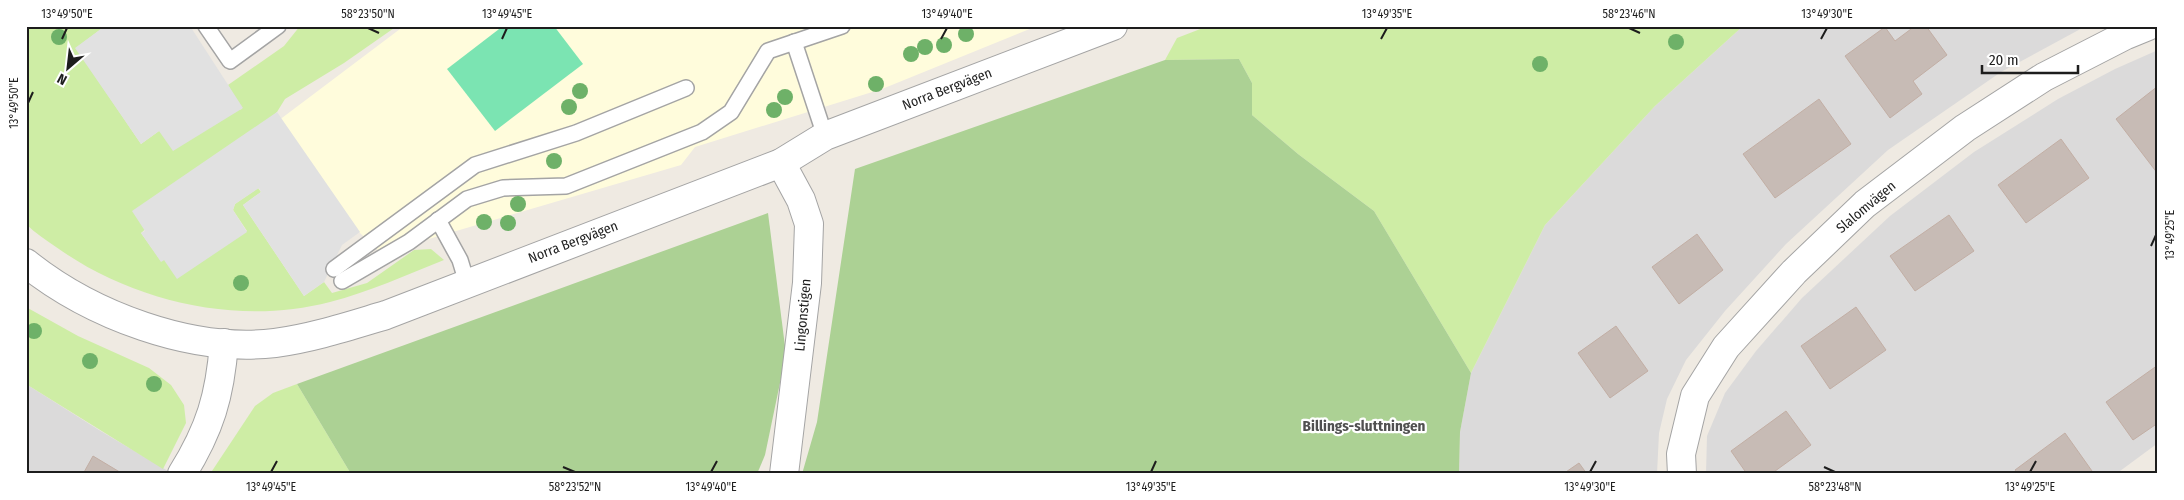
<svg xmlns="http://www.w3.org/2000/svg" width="2184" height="500" font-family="'Fira Sans Condensed',sans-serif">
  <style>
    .residential { fill: #dbdada }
    .education { fill: #fffcdc }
    .grass { fill: #ceeda5 }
    .forest { fill: #acd194 }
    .pitch { fill: #7be4b2 }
    .parking { fill: #e1e1e1 }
    .building { fill: #c7bbb5; stroke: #c2aea4 }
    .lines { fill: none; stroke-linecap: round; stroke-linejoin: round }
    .service-casing { stroke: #a4a4a4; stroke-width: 18 }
    .minor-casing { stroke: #a4a4a4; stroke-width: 30 }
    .tertiary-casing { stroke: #a4a4a4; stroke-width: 30 }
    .service { stroke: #fff; stroke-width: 15 }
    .minor { stroke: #fff; stroke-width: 28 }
    .tertiary { stroke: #fff; stroke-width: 28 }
    .tree { fill: #6eb168 }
    .ticks { fill: none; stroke: #1d1d1d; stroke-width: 2 }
    .labels { text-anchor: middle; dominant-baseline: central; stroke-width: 4.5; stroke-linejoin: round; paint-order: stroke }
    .street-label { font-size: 14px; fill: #1d1d1d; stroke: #fff }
    .neighbourhood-label { font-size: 15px; font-weight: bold; fill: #505050; stroke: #fff }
    .neatline { fill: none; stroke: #1d1d1d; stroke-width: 2 }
    .ticks-label { font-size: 12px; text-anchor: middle; fill: #1d1d1d }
  </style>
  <rect width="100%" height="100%" fill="#efeae2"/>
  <g class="residential">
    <polygon points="1743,26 2086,26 2001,72 1888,150 1786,244 1725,311 1686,360 1667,399 1659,433 1657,474 1459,474 1460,432 1471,373 1545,225 1655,106"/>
    <polygon points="2158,50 2158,443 2116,474 1706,474 1707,436 1725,393 1756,351 1802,298 1890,216 1974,152 2058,99 2115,69"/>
    <polygon points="26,384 99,430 173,474 26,474"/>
  </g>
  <polygon class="education" points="404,26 1037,26 882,89 695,147 681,165 381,253 258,136"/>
  <g class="grass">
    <path d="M26,26H105L76,48L141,144L159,131L242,109L228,85L284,46L300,26H397L344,63L285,99L277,112L141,233L161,261L247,231L233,210L235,204L258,188L261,192L243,205L304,296L324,282L332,293L367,283L414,250L431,249L444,260C406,275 369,292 330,302C238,326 133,302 56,247C46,240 35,233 26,224Z"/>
    <polygon points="1208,26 1743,26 1655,106 1545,225 1471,373 1374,211 1298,154 1252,115 1252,83 1239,59 1165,60 1177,38"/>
    <polygon points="26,307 78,336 149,368 171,385 184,405 186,423 163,469 26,384"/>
    <polygon points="297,384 351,474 210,474 255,406 273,393"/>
  </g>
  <g class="forest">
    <polygon points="1239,59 1252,83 1252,115 1298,154 1374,211 1471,373 1460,432 1459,474 802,474 817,422 855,169 1165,60"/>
    <polygon points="768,213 786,354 765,455 757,474 351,474 297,384"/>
  </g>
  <polygon class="pitch" points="503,26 554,26 583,64 495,131 447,69"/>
  <g class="parking">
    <polygon points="105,26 190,26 243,108 173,151 159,131 141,144 75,48"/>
    <polygon points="277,112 360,232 342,245 324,282 304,296 243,205 261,192 259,188 235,204 233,210 247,232 177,279 164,260 161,262 141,233 145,231 132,211"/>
  </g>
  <g class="building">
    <polygon points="1915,26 1926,26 1947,55 1913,81 1922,94 1890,118 1845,56 1885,27 1895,41"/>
    <polygon points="2158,86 2158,174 2116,119"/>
    <polygon points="1819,99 1851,144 1775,198 1743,154"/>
    <polygon points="2061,139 2089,178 2026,223 1998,185"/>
    <polygon points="1949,215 1974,251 1915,291 1890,256"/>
    <polygon points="1697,234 1723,270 1679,304 1652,267"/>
    <polygon points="1856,307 1886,350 1830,389 1801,346"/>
    <polygon points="1616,326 1648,371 1610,398 1578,353"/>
    <polygon points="2158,365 2158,423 2133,440 2106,402"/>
    <polygon points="1786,411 1811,445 1771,474 1747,474 1731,451"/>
    <polygon points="2065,433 2092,471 2088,474 2018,474 2015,470"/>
    <polygon points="93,456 123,474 83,474"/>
    <polygon points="1579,463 1587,474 1563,474"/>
  </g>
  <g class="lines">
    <g class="service-casing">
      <g id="service">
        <polyline points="206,26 230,61 278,26"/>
        <polyline points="794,42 825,136"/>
        <polyline points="438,220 460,260 467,283"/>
        <polyline points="334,269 475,165 576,133 686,88"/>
        <polyline points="342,281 409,242 467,199 503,188 566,186 702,132 731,112 768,51 842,26"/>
      </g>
    </g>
    <g class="minor-casing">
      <g id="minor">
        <polyline points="781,163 801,200 809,224 807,283 784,474"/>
        <path d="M182,474C210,429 220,396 224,343"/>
        <polyline points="1682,474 1681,454 1695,396 1726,347 1794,272 1865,204 1965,128 2044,77 2126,35 2148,26"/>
      </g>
    </g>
    <g class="tertiary-casing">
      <path id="tertiary" d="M26,263C91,315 191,353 275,343C313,338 349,326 386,315L781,163L825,136L1113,26"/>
    </g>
    <use href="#service" class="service"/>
    <use href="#minor" class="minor"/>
    <use href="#tertiary" class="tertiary"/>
  </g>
  <g class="tree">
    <circle cx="966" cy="34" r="8"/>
    <circle cx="59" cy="37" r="8"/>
    <circle cx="1676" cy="42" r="8"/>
    <circle cx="944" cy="45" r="8"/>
    <circle cx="925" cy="47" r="8"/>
    <circle cx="911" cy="54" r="8"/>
    <circle cx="1540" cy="64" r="8"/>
    <circle cx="876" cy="84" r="8"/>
    <circle cx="580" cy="91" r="8"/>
    <circle cx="785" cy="97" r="8"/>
    <circle cx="569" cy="107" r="8"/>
    <circle cx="774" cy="110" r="8"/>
    <circle cx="554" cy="161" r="8"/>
    <circle cx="518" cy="204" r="8"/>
    <circle cx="484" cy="222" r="8"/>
    <circle cx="508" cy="223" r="8"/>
    <circle cx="241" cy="283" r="8"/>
    <circle cx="34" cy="331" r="8"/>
    <circle cx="90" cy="361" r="8"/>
    <circle cx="154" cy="384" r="8"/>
  </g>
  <path class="ticks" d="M368,28L379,33M1629,28L1640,33M62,39L67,28M502,39L507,28M941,39L947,28M1381,39L1387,28M1821,39L1827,28M28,103L33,92M2151,246L2156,235M563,467L575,472M1824,467L1835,472M271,472L277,461M711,472L717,461M1151,472L1156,461M1590,472L1596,461M2030,472L2036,461"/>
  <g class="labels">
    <g class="street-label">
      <text transform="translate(947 89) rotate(-21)">Norra Bergvägen</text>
      <text transform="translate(1866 207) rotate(-40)">Slalomvägen</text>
      <text transform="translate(573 242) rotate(-21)">Norra Bergvägen</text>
      <text transform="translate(803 315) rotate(-85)">Lingonstigen</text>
    </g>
    <g class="neighbourhood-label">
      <text x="1364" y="426">Billings-sluttningen</text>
    </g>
  </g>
  <rect width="2184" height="500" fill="none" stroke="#ffffff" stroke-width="55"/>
  <g transform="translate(68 68) rotate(208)" stroke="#ffffff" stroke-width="4" paint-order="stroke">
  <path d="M0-4L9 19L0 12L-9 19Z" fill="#1d1d1d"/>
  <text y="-8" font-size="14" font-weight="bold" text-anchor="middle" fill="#1d1d1d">N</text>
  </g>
  <path d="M1982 65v8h96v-8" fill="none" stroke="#1d1d1d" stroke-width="2.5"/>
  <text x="1989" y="65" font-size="15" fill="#1d1d1d" stroke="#ffffff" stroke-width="4" paint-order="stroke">20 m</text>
  <rect x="28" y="28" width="2128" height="444" class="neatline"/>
  <g class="ticks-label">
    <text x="67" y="18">13°49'50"E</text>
    <text x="368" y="18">58°23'50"N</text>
    <text x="507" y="18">13°49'45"E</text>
    <text x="947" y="18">13°49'40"E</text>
    <text x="1387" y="18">13°49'35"E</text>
    <text x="1629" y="18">58°23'46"N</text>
    <text x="1827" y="18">13°49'30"E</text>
    <text transform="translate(14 103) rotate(-90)" y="4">13°49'50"E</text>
    <text transform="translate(2170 235) rotate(-90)" y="4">13°49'25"E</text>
    <text x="271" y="491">13°49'45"E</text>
    <text x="575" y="491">58°23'52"N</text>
    <text x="711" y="491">13°49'40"E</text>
    <text x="1151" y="491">13°49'35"E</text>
    <text x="1590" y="491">13°49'30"E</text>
    <text x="1835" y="491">58°23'48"N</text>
    <text x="2030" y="491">13°49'25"E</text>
  </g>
</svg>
